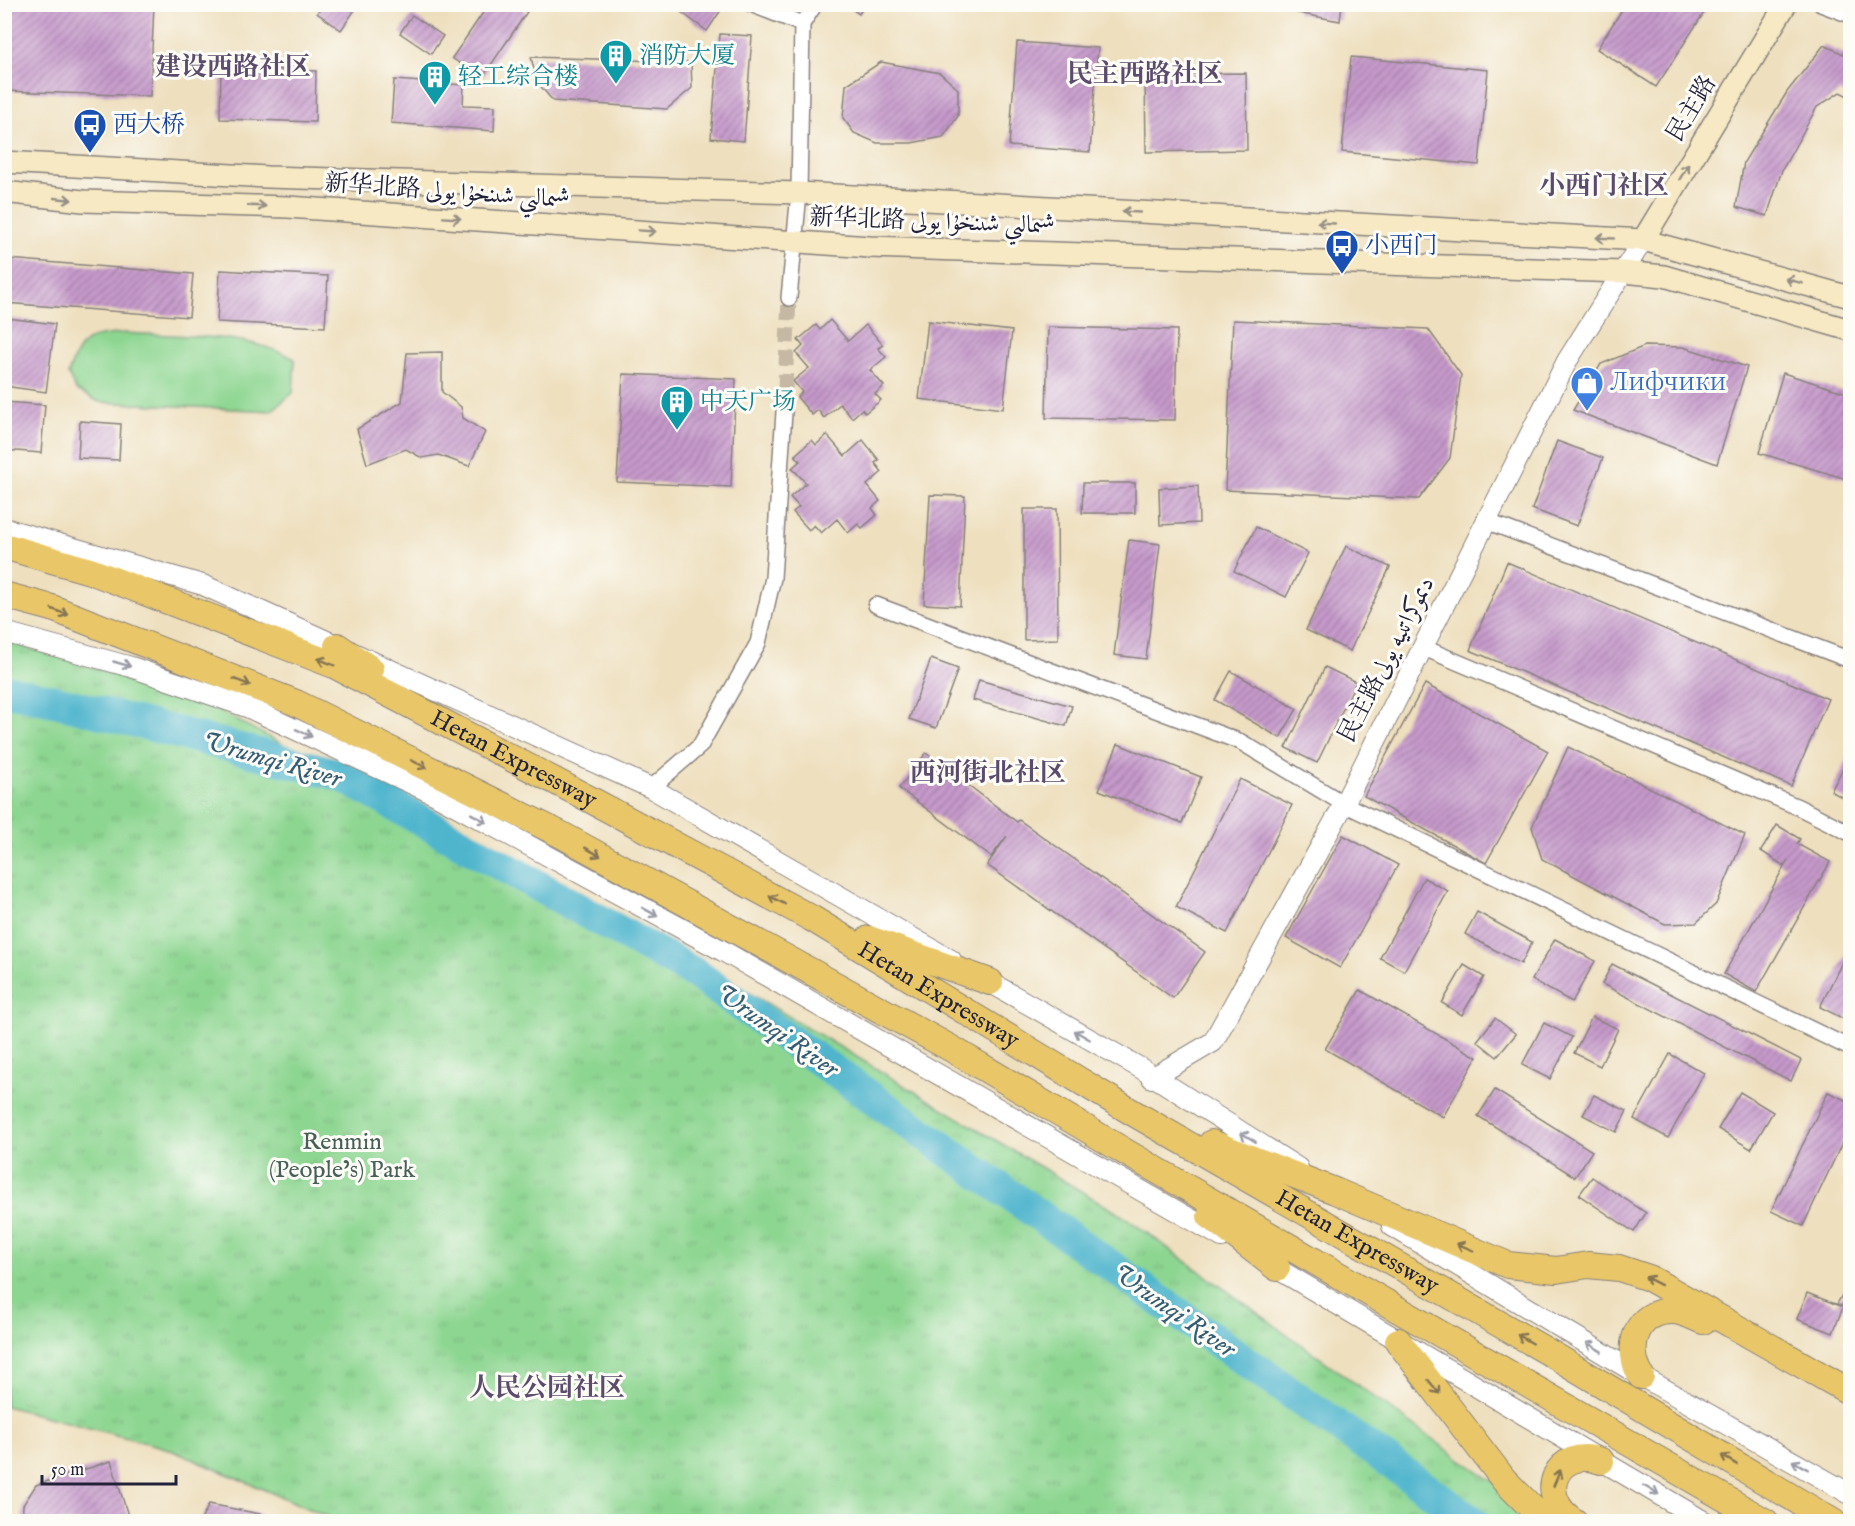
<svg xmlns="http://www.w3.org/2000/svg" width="1855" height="1526" font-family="'IM FELL English',Amiri,'Noto Serif SC',serif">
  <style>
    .grass { fill: url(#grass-tufts); stroke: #587c66; stroke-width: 1.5 }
    .pitch { fill: #8dd691; stroke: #587c66; stroke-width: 1.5 }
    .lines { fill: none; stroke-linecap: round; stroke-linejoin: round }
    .river { stroke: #4fb5cd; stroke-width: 32 }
    .building { fill: url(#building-hatch) }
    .minor-tunnel { stroke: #c5b9a4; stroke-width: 15; stroke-dasharray: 15 8; stroke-linecap: butt }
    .minor-casing { stroke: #88807c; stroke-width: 18 }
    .tertiary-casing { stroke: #88807c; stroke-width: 22 }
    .secondary-casing { stroke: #88807c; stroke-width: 24 }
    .trunk-casing { stroke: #88807c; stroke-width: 28 }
    .minor { stroke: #fff; stroke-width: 15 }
    .tertiary { stroke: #fff; stroke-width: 20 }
    .secondary { stroke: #f6e9c3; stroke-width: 21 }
    .trunk { stroke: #e9c769; stroke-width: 26 }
    .oneway { stroke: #978f86 }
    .oneway2 { stroke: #867452 }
    .oneway3 { stroke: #9c9ca7 }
    .labels { text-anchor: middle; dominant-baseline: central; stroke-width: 6; stroke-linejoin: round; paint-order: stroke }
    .culture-label { font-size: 24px; fill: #0d838f; stroke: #fdfcf7; text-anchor: start }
    .street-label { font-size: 24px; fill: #22223b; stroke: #fdfcf7 }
    .transit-label { font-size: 24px; fill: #164399; stroke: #fdfcf7; text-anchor: start }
    .shop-label { font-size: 24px; fill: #366cbe; stroke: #fdfcf7; text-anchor: start }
    .park-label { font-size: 24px; fill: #476159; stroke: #fdfcf7 }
    .neighbourhood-label { font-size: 26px; font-weight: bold; fill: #5b4c6d; stroke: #fdfcf7 }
    .water-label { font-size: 26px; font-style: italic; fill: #345d75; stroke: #fdfcf7 }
  </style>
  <defs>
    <pattern id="grass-tufts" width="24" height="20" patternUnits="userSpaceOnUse" patternTransform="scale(1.5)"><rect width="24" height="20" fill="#8dd691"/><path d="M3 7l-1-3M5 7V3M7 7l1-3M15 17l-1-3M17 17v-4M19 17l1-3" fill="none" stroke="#79b77e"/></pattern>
    <pattern id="building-hatch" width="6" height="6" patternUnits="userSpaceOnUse" patternTransform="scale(1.5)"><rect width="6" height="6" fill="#c69acb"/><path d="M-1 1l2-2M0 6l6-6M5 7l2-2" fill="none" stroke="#a07da6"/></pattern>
  </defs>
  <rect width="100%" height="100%" fill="#fdfcf7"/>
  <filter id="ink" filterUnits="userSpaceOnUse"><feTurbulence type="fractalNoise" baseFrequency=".0167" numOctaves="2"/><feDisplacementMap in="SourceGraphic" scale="12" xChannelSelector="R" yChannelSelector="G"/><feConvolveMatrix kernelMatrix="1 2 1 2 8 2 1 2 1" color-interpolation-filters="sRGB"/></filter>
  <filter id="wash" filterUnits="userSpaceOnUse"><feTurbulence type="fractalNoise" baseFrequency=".008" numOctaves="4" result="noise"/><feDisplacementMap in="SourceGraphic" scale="24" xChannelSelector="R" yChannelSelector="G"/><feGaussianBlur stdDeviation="1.35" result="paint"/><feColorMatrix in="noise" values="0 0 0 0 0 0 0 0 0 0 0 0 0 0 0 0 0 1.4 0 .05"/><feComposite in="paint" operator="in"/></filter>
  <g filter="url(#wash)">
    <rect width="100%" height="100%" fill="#eedfbe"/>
    <polygon class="grass" points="4,641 194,698 671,946 1126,1218 1460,1459 1552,1521 338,1521 166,1448 5,1406"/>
    <path class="pitch" d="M125,333C181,337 245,332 295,359L293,393L271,411L99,402L76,390L68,374C82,336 86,337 125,333Z"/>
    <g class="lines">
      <polyline class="river" points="4,690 59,702 340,775 696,974 1474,1522"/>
    </g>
    <g id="blocks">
      <g class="building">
        <polygon points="4,4 154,4 150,96 4,91"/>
        <polygon points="323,4 359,4 341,30 317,13"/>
        <polygon points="489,4 516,4 527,12 482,78 452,58"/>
        <polygon points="670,4 720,4 723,7 707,31"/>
        <polygon points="845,4 866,4 859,14"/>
        <polygon points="1298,4 1342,4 1340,21 1297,13"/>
        <polygon points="1625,5 1709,5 1656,87 1597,49"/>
        <polygon points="412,15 443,36 431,54 400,33"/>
        <polygon points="720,34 752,36 744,141 711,138"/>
        <polygon points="1017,42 1098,48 1090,152 1009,146"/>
        <polygon points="1824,45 1850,57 1850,97 1840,92 1817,107 1782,170 1767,216 1736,207 1744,162 1787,92"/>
        <polygon points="531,57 691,62 692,88 667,109 553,101 537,82"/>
        <polygon points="1351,57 1488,70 1479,165 1342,152"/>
        <polygon points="881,62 940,73 958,89 958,116 943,137 911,143 877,143 854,133 843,118 846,85"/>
        <polygon points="221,68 316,71 315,122 220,119"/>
        <polygon points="1246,73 1247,150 1146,152 1145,74"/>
        <polygon points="394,80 464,85 463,105 495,106 494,131 391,123"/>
        <polygon points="8,259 193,274 189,317 4,303"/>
        <polygon points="220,270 328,276 325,327 217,322"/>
        <polygon points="7,318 55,324 46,392 4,386"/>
        <polygon points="830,320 848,341 866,325 883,345 878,348 886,357 870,370 884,386 875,394 881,400 865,413 862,409 852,418 840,404 824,418 818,410 812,415 797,397 802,392 793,381 809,368 796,353 803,346 798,340 816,325 820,330"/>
        <polygon points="1233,320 1428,329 1461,375 1450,458 1419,499 1225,490"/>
        <polygon points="928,321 1012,331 1003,409 919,399"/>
        <polygon points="1048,327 1177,330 1175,420 1046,418"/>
        <polygon points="1645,346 1683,347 1747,367 1717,464 1573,410 1601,364"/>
        <polygon points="442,352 442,392 461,407 463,418 485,432 469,466 438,455 422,458 406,449 367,464 357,429 402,402 407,353"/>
        <polygon points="1783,373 1850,394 1850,480 1759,453"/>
        <polygon points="623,374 736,379 731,487 617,482"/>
        <polygon points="4,402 45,405 41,453 4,450"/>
        <polygon points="80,421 121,424 119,460 78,458"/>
        <polygon points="827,435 845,456 863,440 879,460 875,463 882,472 867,485 880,501 872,508 877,515 862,528 858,524 848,533 837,519 821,533 814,525 809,530 793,512 799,507 790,497 806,483 792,468 800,461 795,455 812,440 816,445"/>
        <polygon points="1557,441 1603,458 1577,526 1532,509"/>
        <polygon points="1083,483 1135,483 1135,513 1082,513"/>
        <polygon points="1198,486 1199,523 1160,525 1159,488"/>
        <polygon points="930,495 965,496 960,606 924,604"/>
        <polygon points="1024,509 1057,509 1058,639 1024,640"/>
        <polygon points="1256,527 1308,553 1286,597 1234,571"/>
        <polygon points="1129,540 1160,544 1146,659 1114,655"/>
        <polygon points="1346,546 1390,567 1350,651 1306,630"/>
        <polygon points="1507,562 1828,699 1791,786 1470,650"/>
        <polygon points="931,659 958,669 936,728 909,719"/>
        <polygon points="1325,667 1356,682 1317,763 1286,748"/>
        <polygon points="1231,671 1297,709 1280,738 1215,700"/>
        <polygon points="979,680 1072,706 1066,726 973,700"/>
        <polygon points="1425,684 1548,751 1486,863 1364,796"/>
        <polygon points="1118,744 1201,777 1182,823 1099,790"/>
        <polygon points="1568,747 1745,835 1716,904 1696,923 1665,924 1542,859 1532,827"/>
        <polygon points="926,753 1017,822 1019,820 1205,952 1173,998 987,865 1007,836 991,857 899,788"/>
        <polygon points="1850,755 1850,802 1831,791"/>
        <polygon points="1240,779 1292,805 1227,933 1176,907"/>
        <polygon points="1777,825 1800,839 1797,844 1830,862 1756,992 1724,974 1788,860 1784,866 1761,851"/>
        <polygon points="1343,835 1398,865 1340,968 1286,938"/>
        <polygon points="1424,878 1448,891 1404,971 1380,958"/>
        <polygon points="1477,912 1532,942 1521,964 1465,934"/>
        <polygon points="1555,939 1595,961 1572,1002 1532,980"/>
        <polygon points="1850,946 1850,1010 1846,1020 1820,1007"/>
        <polygon points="1612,964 1801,1060 1791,1081 1602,984"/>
        <polygon points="1464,965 1484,977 1462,1015 1442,1003"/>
        <polygon points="1360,990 1477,1057 1443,1117 1325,1049"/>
        <polygon points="1592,1017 1618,1029 1600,1066 1574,1053"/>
        <polygon points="1495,1018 1516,1034 1497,1057 1477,1041"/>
        <polygon points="1544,1023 1572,1037 1550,1079 1522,1065"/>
        <polygon points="1670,1054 1704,1073 1668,1138 1634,1119"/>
        <polygon points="1495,1090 1592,1151 1575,1177 1478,1116"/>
        <polygon points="1740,1092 1773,1112 1751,1149 1718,1129"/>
        <polygon points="1828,1092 1850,1102 1850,1126 1803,1226 1771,1211"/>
        <polygon points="1594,1095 1627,1111 1616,1132 1583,1115"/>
        <polygon points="1592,1177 1646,1213 1634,1232 1579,1195"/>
        <polygon points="1850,1281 1850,1311 1843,1307 1833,1333 1797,1319 1807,1293 1843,1307 1837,1304"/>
        <polygon points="111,1461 130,1522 22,1522 23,1505 36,1485"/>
        <polygon points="209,1504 260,1514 261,1522 200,1522"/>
      </g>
    </g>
  </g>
  <g filter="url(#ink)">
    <use href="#blocks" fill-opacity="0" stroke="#88807c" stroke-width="1.5"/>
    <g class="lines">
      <polyline class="minor-tunnel" points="784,412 789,298"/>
      <g class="minor-casing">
        <g id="minor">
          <polyline points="751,4 802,24"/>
          <polyline points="1821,4 1850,15"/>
          <polyline points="789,298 799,193 802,24 815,4"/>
          <polyline points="1486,521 1850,660"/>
          <polyline points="876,605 1241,742 1344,804 1850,1048"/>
          <polyline points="1422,647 1798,807 1850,833"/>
          <polyline points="651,788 700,746 758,643 773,578 784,412"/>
        </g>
      </g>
      <g class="tertiary-casing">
        <g id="tertiary">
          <polyline points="4,528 203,585 651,788 951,960"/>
          <polyline points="4,632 131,667 247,707 436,795 723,951 1222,1237"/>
          <polyline points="979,976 1142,1069 1298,1168"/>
          <polyline points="1152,1078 1213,1042 1344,804 1567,361 1643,240"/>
          <polyline points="1392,1226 1641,1376 1850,1494"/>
          <polyline points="1266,1262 1705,1522"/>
        </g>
      </g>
      <g class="secondary-casing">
        <g id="secondary">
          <polyline points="4,162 267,177 799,193 1643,240 1850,297"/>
          <polyline points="4,192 83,201 288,207 870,247 1623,272 1664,276 1850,330"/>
          <polyline points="1643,240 1786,4"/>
        </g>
      </g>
      <g class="trunk-casing">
        <g id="trunk">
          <path id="s1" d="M4,546L90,571L334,665L593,801L811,918L1130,1111L1550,1353L1833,1522"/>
          <polyline points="4,595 52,608 296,703 560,834 952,1049 1134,1157 1766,1522"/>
          <polyline points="337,646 371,669"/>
          <polyline points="869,939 990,982"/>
          <polyline points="1212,1143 1335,1191 1508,1265 1556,1270 1588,1265 1619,1268 1649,1278 1850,1392"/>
          <polyline points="1210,1216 1277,1268"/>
          <polyline points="1398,1341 1504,1480 1546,1522"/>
          <path d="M1641,1376C1625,1349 1635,1311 1672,1311C1683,1311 1693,1317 1703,1321"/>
          <path d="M1575,1522C1534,1497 1556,1445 1601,1461"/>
        </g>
      </g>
      <use href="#minor" class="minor"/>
      <use href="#tertiary" class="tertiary"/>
      <use href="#secondary" class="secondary"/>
      <use href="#trunk" class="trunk"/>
    </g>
    <defs><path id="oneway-shaft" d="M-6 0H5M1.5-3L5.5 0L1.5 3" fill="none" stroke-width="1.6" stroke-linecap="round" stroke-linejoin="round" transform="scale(1.5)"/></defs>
    <g class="oneway">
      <use href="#oneway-shaft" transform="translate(1684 172) rotate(-59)"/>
      <use href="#oneway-shaft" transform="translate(63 199) rotate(6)"/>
      <use href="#oneway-shaft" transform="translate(257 206) rotate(2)"/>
      <use href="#oneway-shaft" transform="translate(1131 212) rotate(-177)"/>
      <use href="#oneway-shaft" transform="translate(452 218) rotate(4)"/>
      <use href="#oneway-shaft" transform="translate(1326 223) rotate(-177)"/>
      <use href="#oneway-shaft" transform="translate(647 231) rotate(4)"/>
      <use href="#oneway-shaft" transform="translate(1605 238) rotate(-177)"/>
      <use href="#oneway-shaft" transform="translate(1794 281) rotate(-165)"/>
    </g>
    <g class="oneway2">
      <use href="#oneway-shaft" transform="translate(60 612) rotate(21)"/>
      <use href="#oneway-shaft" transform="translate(326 662) rotate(-158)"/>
      <use href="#oneway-shaft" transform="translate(242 682) rotate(21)"/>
      <use href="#oneway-shaft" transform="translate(419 764) rotate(26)"/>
      <use href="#oneway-shaft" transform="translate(593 852) rotate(29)"/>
      <use href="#oneway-shaft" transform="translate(777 900) rotate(-152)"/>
      <use href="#oneway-shaft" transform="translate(1465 1247) rotate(-157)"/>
      <use href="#oneway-shaft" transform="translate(1653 1281) rotate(-153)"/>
      <use href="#oneway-shaft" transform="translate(1525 1339) rotate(-150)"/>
      <use href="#oneway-shaft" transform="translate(1434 1387) rotate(51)"/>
      <use href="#oneway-shaft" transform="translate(1729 1460) rotate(-149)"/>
      <use href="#oneway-shaft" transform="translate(1557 1478) rotate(-67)"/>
    </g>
    <g class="oneway3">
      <use href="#oneway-shaft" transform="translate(122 664) rotate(16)"/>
      <use href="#oneway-shaft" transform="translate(304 733) rotate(25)"/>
      <use href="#oneway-shaft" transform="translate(479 818) rotate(29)"/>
      <use href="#oneway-shaft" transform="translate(650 912) rotate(29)"/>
      <use href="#oneway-shaft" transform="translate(1082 1035) rotate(-150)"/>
      <use href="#oneway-shaft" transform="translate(1248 1137) rotate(-148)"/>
      <use href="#oneway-shaft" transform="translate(1594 1347) rotate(-149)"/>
      <use href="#oneway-shaft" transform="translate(1800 1465) rotate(-151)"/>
      <use href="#oneway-shaft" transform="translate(1651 1490) rotate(30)"/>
    </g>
  </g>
  <defs>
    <g id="building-pin" transform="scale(1.725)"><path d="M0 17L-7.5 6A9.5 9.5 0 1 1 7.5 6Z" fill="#0f9aa8" stroke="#fdfcf7"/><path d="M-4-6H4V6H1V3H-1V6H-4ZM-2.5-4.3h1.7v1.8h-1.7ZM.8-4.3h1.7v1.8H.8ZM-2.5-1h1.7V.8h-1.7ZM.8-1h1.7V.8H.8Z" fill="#fff"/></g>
    <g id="bus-pin" transform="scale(1.725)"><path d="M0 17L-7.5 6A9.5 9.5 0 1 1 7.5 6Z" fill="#1a4fb4" stroke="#fdfcf7"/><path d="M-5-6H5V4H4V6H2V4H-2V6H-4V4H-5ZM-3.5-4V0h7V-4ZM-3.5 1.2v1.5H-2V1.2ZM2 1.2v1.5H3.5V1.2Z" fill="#fff"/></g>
    <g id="shop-pin" transform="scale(1.725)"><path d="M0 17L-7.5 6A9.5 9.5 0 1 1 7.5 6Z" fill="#3f7fe0" stroke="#fdfcf7"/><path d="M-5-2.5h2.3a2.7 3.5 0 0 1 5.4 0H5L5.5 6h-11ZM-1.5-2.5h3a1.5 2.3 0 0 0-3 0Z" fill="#fff"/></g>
  </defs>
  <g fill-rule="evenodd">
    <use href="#building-pin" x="616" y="56"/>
    <use href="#building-pin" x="435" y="77"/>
    <use href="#bus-pin" x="90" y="125"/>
    <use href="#bus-pin" x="1342" y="246"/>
    <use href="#shop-pin" x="1587" y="383"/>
    <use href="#building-pin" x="677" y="402"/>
  </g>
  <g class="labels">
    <g class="culture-label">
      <text x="639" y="56">消防大厦</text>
      <text x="458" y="77">轻工综合楼</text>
      <text x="700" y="402">中天广场</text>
    </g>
    <g class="street-label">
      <text transform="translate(1692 109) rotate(-59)">民主路</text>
      <text transform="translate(447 192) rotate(4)">新华北路 شىمالىي شىنخۇا يولى</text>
      <text transform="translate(932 222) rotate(2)">新华北路 شىمالىي شىنخۇا يولى</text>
      <text transform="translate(1387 660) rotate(-63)">民主路دىموكراتىيە يولى</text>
      <text stroke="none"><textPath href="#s1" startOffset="554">Hetan Expressway</textPath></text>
      <text stroke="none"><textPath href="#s1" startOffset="1040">Hetan Expressway</textPath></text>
      <text stroke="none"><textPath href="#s1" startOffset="1526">Hetan Expressway</textPath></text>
    </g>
    <g class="transit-label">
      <text x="113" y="125">西大桥</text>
      <text x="1365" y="246">小西门</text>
    </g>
    <g class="shop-label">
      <text x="1610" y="383">Лифчики</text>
    </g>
    <g class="park-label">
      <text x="342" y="1142">Renmin<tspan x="342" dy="28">(People’s) Park</tspan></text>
    </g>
    <g class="neighbourhood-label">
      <text x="233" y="67">建设西路社区</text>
      <text x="1145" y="74">民主西路社区</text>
      <text x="1604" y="186">小西门社区</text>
      <text x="988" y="773">西河街北社区</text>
      <text x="547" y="1388">人民公园社区</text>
    </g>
    <g class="water-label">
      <text transform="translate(272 760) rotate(16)">Urumqi River</text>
      <text transform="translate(777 1031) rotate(35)">Urumqi River</text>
      <text transform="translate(1174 1311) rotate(35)">Urumqi River</text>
    </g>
  </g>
  <rect width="1855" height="1526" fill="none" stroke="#fdfcf7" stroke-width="24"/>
  <path d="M42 1475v9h134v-9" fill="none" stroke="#22223b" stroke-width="3"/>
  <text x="51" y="1475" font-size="18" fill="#22223b" stroke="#fdfcf7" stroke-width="4.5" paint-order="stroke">50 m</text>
</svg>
